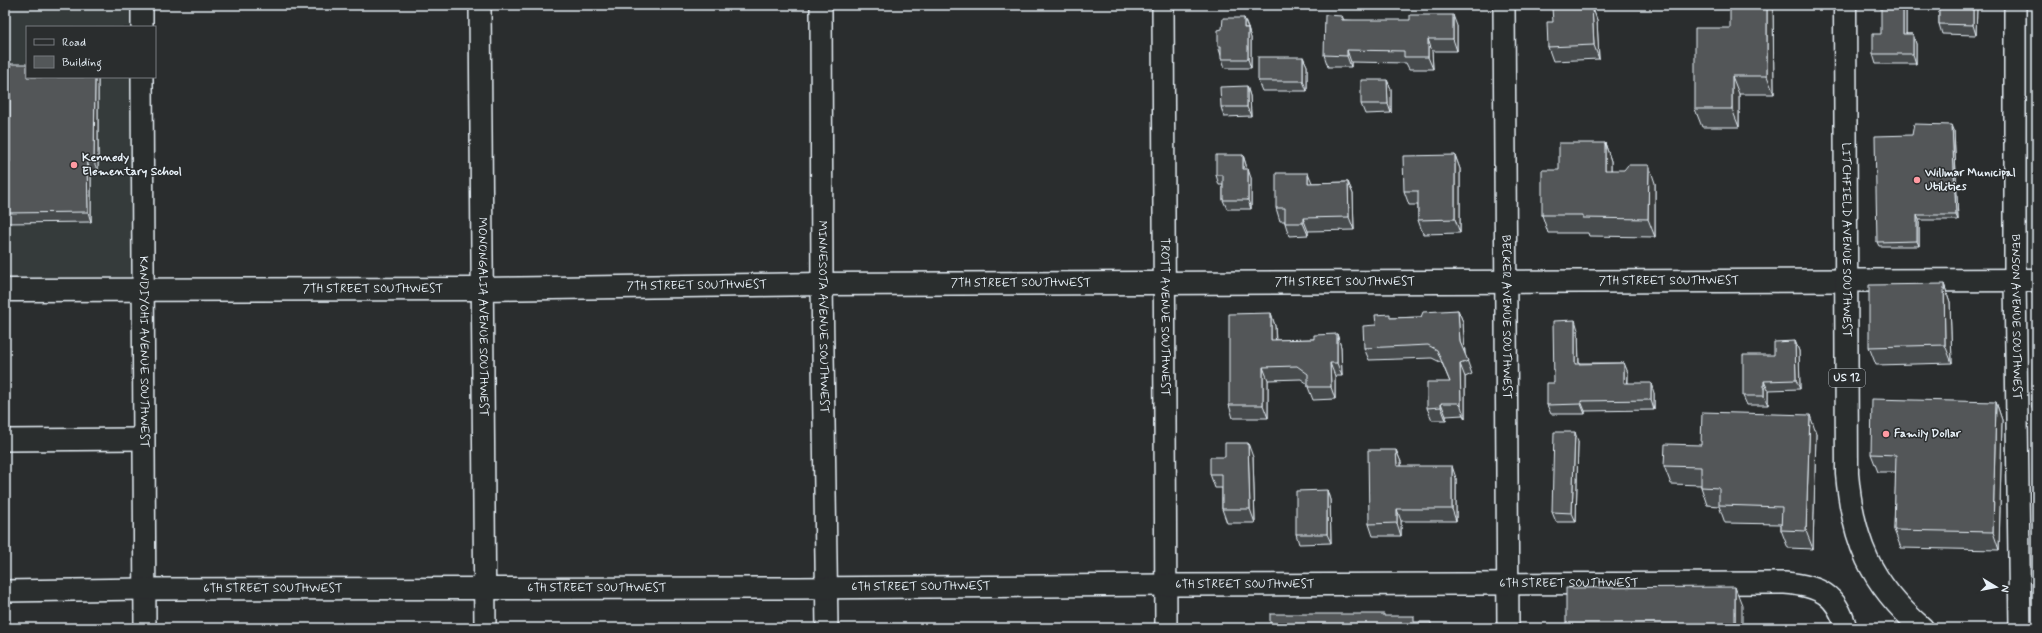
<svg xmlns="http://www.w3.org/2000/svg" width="2042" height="633" font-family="Mynerve,sans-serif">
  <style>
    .built { fill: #363a3b }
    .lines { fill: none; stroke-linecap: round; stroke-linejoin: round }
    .minor-casing { stroke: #e8f1f8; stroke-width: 24 }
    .major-casing { stroke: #e8f1f8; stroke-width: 25 }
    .highway-casing { stroke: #e8f1f8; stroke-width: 25 }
    .minor { stroke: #2a2d2e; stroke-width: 21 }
    .major { stroke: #2a2d2e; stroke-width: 22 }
    .highway { stroke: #2a2d2e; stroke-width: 22 }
    .wall { fill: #474b4d; stroke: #e8f1f8 }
    .shaded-wall { fill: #3a3d3e; stroke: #e8f1f8 }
    .building { fill: #535759; stroke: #e8f1f8 }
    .poi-dot { fill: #ff9aa2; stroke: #2a2d2e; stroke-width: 1.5 }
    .labels { text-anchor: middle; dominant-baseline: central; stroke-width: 3; stroke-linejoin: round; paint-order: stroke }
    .shield { fill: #2a2d2e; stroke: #afb6bb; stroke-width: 1 }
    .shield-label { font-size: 11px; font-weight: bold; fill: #e8f1f8 }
    .poi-label { font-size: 12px; font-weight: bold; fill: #e8f1f8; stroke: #2a2d2e; text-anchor: start }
    .street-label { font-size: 12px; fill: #e8f1f8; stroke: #2a2d2e }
  </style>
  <rect width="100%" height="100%" fill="#2a2d2e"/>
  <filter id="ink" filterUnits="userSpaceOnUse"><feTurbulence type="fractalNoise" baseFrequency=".025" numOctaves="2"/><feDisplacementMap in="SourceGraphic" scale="8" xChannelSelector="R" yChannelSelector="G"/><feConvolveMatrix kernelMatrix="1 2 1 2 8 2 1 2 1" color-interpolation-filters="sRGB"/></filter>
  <g filter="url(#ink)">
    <g class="built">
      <polygon points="5,5 142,5 142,27 27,27 27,77 142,77 143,289 5,290"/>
      <polygon points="2018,5 2037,5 2037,269 2024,269"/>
    </g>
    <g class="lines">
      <g class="minor-casing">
        <g id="minor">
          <polyline points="142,5 142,27"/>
          <path id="s1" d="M480,5L485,628"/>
          <path id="s2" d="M821,5L822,284L827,628"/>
          <path id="s3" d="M1163,5L1166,628"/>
          <path id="s4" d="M1504,5L1508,628"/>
          <path id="s5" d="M2015,5V280L2020,628"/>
          <path id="s6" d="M142,77L145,628"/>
          <polyline points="5,440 143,439"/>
          <path id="s7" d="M5,591L144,589L798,588L1166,585L1785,583C1819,586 1837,594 1846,628"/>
        </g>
      </g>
      <g class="major-casing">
        <g id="major">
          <path id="s8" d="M5,290L482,289L822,284L2037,280"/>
        </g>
      </g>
      <g class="highway-casing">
        <g id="highway">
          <path id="s9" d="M1845,5L1847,474C1853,541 1870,583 1922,628"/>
        </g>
      </g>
      <use href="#minor" class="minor"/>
      <use href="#major" class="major"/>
      <use href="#highway" class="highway"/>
    </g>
    <g class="wall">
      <polygon points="1773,5 1774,94 1739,94 1739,127 1702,127 1695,109 1730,28"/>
      <polygon points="1939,5 1976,5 1977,7 1976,35 1942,34 1939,24"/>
      <polygon points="1592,6 1597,20 1599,59 1553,61 1548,47 1553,22"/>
      <polygon points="1906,6 1906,34 1913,34 1916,44 1916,64 1876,64 1873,54"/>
      <polygon points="1342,16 1344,20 1457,26 1457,51 1432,51 1433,69 1409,69 1406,63 1351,62 1351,67 1328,67 1324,55"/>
      <polygon points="1244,18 1251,38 1251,68 1225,68 1218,46 1222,29"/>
      <polygon points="1303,57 1307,66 1307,91 1262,91 1258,81"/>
      <polygon points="98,77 98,172 91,171 91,222 5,223 5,162 10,162"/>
      <polygon points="1387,80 1391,89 1391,113 1365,114 1361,104"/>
      <polygon points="1247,86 1250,96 1251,116 1224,117 1221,107"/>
      <polygon points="1954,130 1958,220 1919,220 1919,246 1879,246 1877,242 1912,135"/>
      <polygon points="1605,143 1611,161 1611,170 1655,183 1655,237 1589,236 1588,233 1548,233 1542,215 1559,170"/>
      <polygon points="1243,155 1246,165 1246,169 1251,178 1251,209 1227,209 1223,200 1223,185 1219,185 1216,175"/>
      <polygon points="1455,155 1460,169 1460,233 1423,234 1418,220 1418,205 1409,205 1404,191"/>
      <polygon points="1348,182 1353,194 1354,230 1308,231 1308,235 1289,236 1285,223 1285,221 1280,221 1276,208 1312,183"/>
      <polygon points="1944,284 1950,302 1952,363 1876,365 1869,347"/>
      <polygon points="1458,310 1463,322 1465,354 1472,374 1465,377 1465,419 1463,415 1446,416 1446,420 1432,420 1427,408 1450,382 1442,363 1432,358 1369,360 1364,348 1391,318 1421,317"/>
      <polygon points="1271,313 1275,326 1276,340 1314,339 1337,334 1341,347 1342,376 1335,376 1335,399 1313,400 1308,387 1308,384 1301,379 1268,380 1268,418 1233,418 1229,405"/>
      <polygon points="1578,330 1579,363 1624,363 1628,373 1628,383 1654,393 1654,410 1585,411 1585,414 1551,414 1547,405 1554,383"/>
      <polygon points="1795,341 1799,351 1800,389 1768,390 1768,405 1747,405 1743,396 1774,355"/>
      <polygon points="2037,350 2037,421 2032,408"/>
      <polygon points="1996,402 2002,420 1999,550 1901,548 1894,530 1896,472 1878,472 1871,454"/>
      <polygon points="1816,433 1813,549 1788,548 1781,530 1781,524 1725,523 1719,506 1707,505 1701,487 1701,485 1671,484 1664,466 1701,445"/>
      <polygon points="1578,442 1576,522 1556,522 1552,512"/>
      <polygon points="1396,450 1401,462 1401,466 1456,478 1456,521 1401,521 1401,536 1373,536 1369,524"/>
      <polygon points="1253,457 1255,523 1227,523 1222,509 1222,488 1215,488 1210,474"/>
      <polygon points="1327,490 1330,500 1331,543 1299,544 1296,534"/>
    </g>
    <g class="shaded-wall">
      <polygon points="1767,5 1773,5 1774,94 1767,76"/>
      <polygon points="1903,5 1906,5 1906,44 1903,34"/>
      <polygon points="1973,5 1976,5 1977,7 1976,35 1973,25"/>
      <polygon points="1592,6 1597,20 1599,59 1594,45"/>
      <polygon points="1453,15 1457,26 1457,51 1453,39"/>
      <polygon points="1244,18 1248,28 1244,28"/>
      <polygon points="1248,28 1251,38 1251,68 1248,59"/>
      <polygon points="1913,34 1916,44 1916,64 1913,54"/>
      <polygon points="1428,39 1432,51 1433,69 1428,57"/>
      <polygon points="1347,50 1351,62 1351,67 1347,56"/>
      <polygon points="1303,57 1307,66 1307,91 1303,81"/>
      <polygon points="1732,76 1739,94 1739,127 1732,109"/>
      <polygon points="95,77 98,77 98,172 94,162"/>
      <polygon points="1387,80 1391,89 1391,113 1388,104"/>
      <polygon points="1247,86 1250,96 1251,116 1247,107"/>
      <polygon points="1952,125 1954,130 1958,220 1956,215"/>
      <polygon points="1605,143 1611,161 1611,188 1605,170"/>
      <polygon points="1243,155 1246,165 1247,178 1243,169"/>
      <polygon points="1455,155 1460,169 1460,233 1455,219"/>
      <polygon points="87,162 91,171 91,222 88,212"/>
      <polygon points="1649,165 1655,183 1655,237 1648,219"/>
      <polygon points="1248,169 1251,178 1251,209 1248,200"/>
      <polygon points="1308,173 1313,185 1308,183"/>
      <polygon points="1348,182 1353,194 1354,230 1349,217"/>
      <polygon points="1917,215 1919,220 1919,246 1917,241"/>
      <polygon points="1303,218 1308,231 1308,235 1303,223"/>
      <polygon points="1944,284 1950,302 1952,363 1945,345"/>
      <polygon points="1458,310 1463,322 1465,355 1460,342"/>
      <polygon points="1271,313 1275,326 1276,353 1271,340"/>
      <polygon points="1575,320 1578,330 1579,373 1575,364"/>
      <polygon points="1337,334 1341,347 1342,376 1337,363"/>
      <polygon points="1795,341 1799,351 1800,389 1796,380"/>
      <polygon points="1330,363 1335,376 1335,399 1331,387"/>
      <polygon points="1624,363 1628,373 1627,393 1624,383"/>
      <polygon points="1460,364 1465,377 1465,419 1461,406"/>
      <polygon points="1263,367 1268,380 1268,418 1263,405"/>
      <polygon points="1764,381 1768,390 1768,405 1764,396"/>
      <polygon points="1651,383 1654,393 1654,410 1651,400"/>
      <polygon points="1581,401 1585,411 1585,414 1581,404"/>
      <polygon points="1996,402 2002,420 1999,550 1993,532"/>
      <polygon points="1441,403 1446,416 1446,420 1441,407"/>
      <polygon points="1810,415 1816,433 1813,549 1806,531"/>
      <polygon points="1575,432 1578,442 1576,522 1572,513"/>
      <polygon points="1248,443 1253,457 1255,523 1250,509"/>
      <polygon points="1396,450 1401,462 1401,478 1397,466"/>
      <polygon points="1452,466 1456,478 1456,521 1452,509"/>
      <polygon points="1327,490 1330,500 1331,543 1327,534"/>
      <polygon points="1397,509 1401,521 1401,536 1397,523"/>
      <polygon points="1735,587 1742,605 1742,628 1735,628"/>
    </g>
    <g class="building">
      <polygon points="1730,5 1767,5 1767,76 1732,76 1732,109 1695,109 1695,28 1730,28"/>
      <polygon points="1881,5 1903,5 1903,34 1913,34 1913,54 1873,54 1873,34 1881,34"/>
      <polygon points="1939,5 1973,5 1973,25 1939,24"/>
      <polygon points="1592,6 1594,45 1548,47 1547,22 1553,22 1552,8"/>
      <polygon points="1325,15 1342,16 1342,20 1410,20 1410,15 1453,15 1453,39 1428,39 1428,57 1404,57 1404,51 1347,50 1347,56 1324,55"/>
      <polygon points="1223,18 1244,18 1244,28 1248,28 1248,59 1221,59 1221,46 1218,46 1218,30 1222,29"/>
      <rect x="1258" y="57" width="45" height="24"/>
      <polygon points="10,64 27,64 27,77 95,77 94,162 87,162 88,212 5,213 5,162 10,162"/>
      <polygon points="1361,80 1387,80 1388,104 1361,104"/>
      <polygon points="1247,86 1247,107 1221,107 1220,87"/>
      <polygon points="1914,124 1952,125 1956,215 1917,215 1917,241 1877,242 1875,136 1912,135"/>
      <polygon points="1559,143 1605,143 1605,170 1624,170 1628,165 1649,165 1648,219 1583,218 1583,215 1542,215 1542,170 1559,170"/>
      <polygon points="1216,155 1243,155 1243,169 1248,169 1248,200 1223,200 1223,175 1216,175"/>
      <polygon points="1455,155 1455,219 1418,220 1418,191 1404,191 1403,156"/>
      <polygon points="1276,173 1308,173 1308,183 1348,182 1349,217 1303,218 1303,223 1285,223 1285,208 1276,208"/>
      <polygon points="1944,284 1945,345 1869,347 1869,285"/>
      <polygon points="1458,310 1460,342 1468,361 1460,364 1461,406 1458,403 1441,403 1441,407 1427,408 1427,382 1450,382 1437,350 1428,345 1364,348 1363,326 1376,325 1375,315 1390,314 1390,318 1421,317 1423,312"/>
      <polygon points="1271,313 1271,340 1314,339 1314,335 1337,334 1337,363 1330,363 1331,387 1308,387 1308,374 1297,366 1263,367 1263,405 1229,405 1229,314"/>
      <polygon points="1575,320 1575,364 1624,363 1624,383 1651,383 1651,400 1581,401 1581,404 1547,405 1547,383 1554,383 1553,321"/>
      <polygon points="1795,341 1796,380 1764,381 1764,396 1743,396 1743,355 1774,355 1774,342"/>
      <polygon points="2033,350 2037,350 2037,408 2032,408"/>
      <polygon points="1872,399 1996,402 1993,532 1894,530 1896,455 1871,454"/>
      <polygon points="1702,412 1810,415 1806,531 1781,530 1782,507 1719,505 1719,488 1701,487 1701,467 1664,466 1665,444 1701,445"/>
      <polygon points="1554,432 1575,432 1572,513 1552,512"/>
      <polygon points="1225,443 1248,443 1250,509 1222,509 1222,474 1210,474 1210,457 1225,457"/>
      <polygon points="1368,450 1396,450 1397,466 1452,466 1452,509 1397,509 1397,523 1369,524"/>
      <polygon points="1327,490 1327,534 1296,534 1296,491"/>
      <polygon points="1735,587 1735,628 1566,628 1566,588"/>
      <polygon points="1270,614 1384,614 1384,616 1414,616 1414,622 1431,622 1431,628 1270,628"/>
    </g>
  </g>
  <g class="poi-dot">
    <circle cx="74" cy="165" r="4"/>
    <circle cx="1917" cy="180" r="4"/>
    <circle cx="1886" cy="434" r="4"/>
  </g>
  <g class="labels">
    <rect class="shield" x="1829" y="369" width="36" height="18" rx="3"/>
    <g class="shield-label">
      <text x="1847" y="378">US 12</text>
    </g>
    <g class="poi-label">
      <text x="82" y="158">Kennedy<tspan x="82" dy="14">Elementary School</tspan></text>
      <text x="1925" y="173">Willmar Municipal<tspan x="1925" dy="14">Utilities</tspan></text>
      <text x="1894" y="434">Family Dollar</text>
    </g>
    <g class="street-label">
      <text stroke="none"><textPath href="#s9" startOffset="235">LITCHFIELD AVENUE SOUTHWEST</textPath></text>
      <text stroke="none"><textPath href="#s8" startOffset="1664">7TH STREET SOUTHWEST</textPath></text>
      <text stroke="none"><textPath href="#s8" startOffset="1340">7TH STREET SOUTHWEST</textPath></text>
      <text stroke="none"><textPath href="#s8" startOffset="1016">7TH STREET SOUTHWEST</textPath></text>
      <text stroke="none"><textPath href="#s8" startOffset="692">7TH STREET SOUTHWEST</textPath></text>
      <text stroke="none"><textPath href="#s8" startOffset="368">7TH STREET SOUTHWEST</textPath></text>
      <text stroke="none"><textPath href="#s4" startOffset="312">BECKER AVENUE SOUTHWEST</textPath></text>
      <text stroke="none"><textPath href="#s1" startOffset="312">MONONGALIA AVENUE SOUTHWEST</textPath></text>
      <text stroke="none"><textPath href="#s2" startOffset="312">MINNESOTA AVENUE SOUTHWEST</textPath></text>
      <text stroke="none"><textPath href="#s3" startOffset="312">TROTT AVENUE SOUTHWEST</textPath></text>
      <text stroke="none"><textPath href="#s5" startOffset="312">BENSON AVENUE SOUTHWEST</textPath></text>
      <text stroke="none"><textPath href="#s6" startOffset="275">KANDIYOHI AVENUE SOUTHWEST</textPath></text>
      <text stroke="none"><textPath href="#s7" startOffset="1564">6TH STREET SOUTHWEST</textPath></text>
      <text stroke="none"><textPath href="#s7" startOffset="1240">6TH STREET SOUTHWEST</textPath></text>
      <text stroke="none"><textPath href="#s7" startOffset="916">6TH STREET SOUTHWEST</textPath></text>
      <text stroke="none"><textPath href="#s7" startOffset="592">6TH STREET SOUTHWEST</textPath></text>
      <text stroke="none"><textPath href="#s7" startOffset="268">6TH STREET SOUTHWEST</textPath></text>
    </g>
  </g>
  <rect width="2042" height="633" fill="none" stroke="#2a2d2e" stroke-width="20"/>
  <rect x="10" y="10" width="2022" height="613" fill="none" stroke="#e8f1f8" stroke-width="1.5" filter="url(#ink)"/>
  <rect x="26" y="26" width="130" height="52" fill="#2a2d2e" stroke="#767b7f"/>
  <rect x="34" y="39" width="20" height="6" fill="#2a2d2e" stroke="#767b7f"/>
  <text x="62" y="46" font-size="12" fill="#e8f1f8">Road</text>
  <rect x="34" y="56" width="20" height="12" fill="#535759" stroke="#767b7f"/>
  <text x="62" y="66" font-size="12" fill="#e8f1f8">Building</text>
  <g transform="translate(1996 587) rotate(100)" stroke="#2a2d2e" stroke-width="3" paint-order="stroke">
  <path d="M0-3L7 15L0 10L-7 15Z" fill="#e8f1f8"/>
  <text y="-6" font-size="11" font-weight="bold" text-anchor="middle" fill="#e8f1f8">N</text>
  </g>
</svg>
